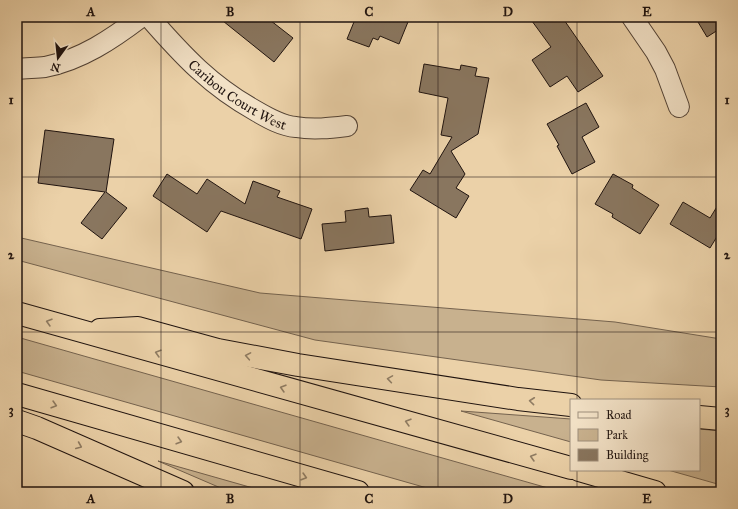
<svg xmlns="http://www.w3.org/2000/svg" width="738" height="509" font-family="'IM FELL Great Primer',serif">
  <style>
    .green { fill: #c8b18e; stroke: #74624e }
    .building { fill: #89765f; stroke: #1f130f }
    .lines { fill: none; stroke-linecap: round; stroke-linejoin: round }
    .street-casing { stroke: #524235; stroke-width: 22 }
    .highway-casing { stroke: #1f130f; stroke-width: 24 }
    .street { stroke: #f2e1c6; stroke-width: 20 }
    .highway { stroke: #ebd1a8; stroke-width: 22 }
    .oneway { stroke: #8f7c63 }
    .grid { fill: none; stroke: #1f130f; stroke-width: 1; stroke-opacity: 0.55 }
    .labels { text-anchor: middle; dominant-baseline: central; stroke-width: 3.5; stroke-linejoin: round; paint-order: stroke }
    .street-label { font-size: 14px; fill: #1f130f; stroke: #f2e1c6 }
    .neatline { fill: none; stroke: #1f130f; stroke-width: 1.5 }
    .grid-label { font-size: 13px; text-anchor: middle; font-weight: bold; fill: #1f130f }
  </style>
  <rect width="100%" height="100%" fill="#ebd1a8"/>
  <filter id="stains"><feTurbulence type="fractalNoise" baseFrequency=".005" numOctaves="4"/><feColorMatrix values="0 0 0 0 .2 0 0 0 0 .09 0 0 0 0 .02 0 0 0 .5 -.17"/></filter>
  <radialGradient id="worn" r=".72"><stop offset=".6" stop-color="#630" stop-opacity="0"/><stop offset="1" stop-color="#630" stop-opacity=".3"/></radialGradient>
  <g class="green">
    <polygon points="17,237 260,293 615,322 721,339 721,387 601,380 315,340 17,260"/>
    <polygon points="17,337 562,492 441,492 17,371"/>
    <polygon points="461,411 571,419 571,442"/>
    <polygon points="699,429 721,431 721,485 668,470 699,470"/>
    <polygon points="158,461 267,492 230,492"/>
  </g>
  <g class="building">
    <polygon points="218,17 266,17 293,38 274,62"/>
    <polygon points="356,17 410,17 399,44 380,36 378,40 373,38 369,47 347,39"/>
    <polygon points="529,17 562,17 603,76 578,92 567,76 550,87 532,60 551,47"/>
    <polygon points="695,17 721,17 721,28 707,37"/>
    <polygon points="424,64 460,70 461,65 477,68 475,76 489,78 478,134 451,151 465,174 456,188 469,196 456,218 410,190 423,170 430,174 452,137 441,135 448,98 419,92"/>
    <polygon points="586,103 599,127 582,137 595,162 572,174 557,146 559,145 547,124"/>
    <polygon points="45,130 114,139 106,192 127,208 102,239 81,223 105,192 38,183"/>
    <polygon points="167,174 197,194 207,179 245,204 253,181 280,191 277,197 312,209 301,239 221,211 207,232 153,196"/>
    <polygon points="613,174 633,185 632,188 659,205 640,234 612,217 613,214 595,204"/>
    <polygon points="721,200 721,230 710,248 670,224 683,202 710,218"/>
    <polygon points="368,208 369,217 391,215 394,243 325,251 322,224 346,222 345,211"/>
  </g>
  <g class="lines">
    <g class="street-casing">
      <g id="street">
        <path id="s1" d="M149,17C183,56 211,86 256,111C268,118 282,126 296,127C313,130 330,128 347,126"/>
        <polyline points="632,17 656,52 665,69 679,107"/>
        <path d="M17,69C26,68 36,68 45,67C81,60 112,39 141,17"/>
      </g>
    </g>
    <g class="highway-casing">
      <g id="highway">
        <polyline points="17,313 571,468"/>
        <polyline points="100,330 138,328 218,350 298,365 518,399 571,405"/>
        <polyline points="17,394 358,492"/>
        <polyline points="699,417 721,419"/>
        <polyline points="17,421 37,428 183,492"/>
        <polyline points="579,470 655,492"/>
      </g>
    </g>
    <use href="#street" class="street"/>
    <use href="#highway" class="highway"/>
  </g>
  <defs><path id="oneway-chevron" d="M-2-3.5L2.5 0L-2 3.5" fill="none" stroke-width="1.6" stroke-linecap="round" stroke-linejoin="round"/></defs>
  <g class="oneway">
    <use href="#oneway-chevron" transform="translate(49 322) rotate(-164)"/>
    <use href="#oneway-chevron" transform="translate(158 353) rotate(-164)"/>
    <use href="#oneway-chevron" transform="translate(248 356) rotate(-170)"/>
    <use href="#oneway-chevron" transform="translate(390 379) rotate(-171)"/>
    <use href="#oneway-chevron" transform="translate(283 388) rotate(-164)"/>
    <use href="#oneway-chevron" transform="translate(532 401) rotate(-174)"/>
    <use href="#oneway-chevron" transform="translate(54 405) rotate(16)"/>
    <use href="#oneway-chevron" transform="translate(408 422) rotate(-164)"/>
    <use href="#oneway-chevron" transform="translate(179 441) rotate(16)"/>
    <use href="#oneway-chevron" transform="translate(79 446) rotate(23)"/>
    <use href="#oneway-chevron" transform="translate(533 457) rotate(-164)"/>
    <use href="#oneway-chevron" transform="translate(304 477) rotate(16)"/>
  </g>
  <path class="grid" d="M161,17V492M300,17V492M438,17V492M577,17V400M17,177H721M17,332H721M577,470V492"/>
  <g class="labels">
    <g class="street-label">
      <text stroke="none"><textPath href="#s1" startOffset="119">Caribou Court West</textPath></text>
    </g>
  </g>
  <rect width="738" height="509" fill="none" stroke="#ebd1a8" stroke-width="44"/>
  <rect x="570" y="399" width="130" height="72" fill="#f2e1c6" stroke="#9e8f7d"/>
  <rect x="578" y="412" width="20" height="6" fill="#f2e1c6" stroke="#9e8f7d"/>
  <text x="606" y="419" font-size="12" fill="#1f130f">Road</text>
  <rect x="578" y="429" width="20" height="12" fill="#c8b18e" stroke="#9e8f7d"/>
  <text x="606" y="439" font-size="12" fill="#1f130f">Park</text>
  <rect x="578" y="449" width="20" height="12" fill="#89765f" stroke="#9e8f7d"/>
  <text x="606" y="459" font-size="12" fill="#1f130f">Building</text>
  <g transform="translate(58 58) rotate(195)" stroke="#f2e1c6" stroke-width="3" paint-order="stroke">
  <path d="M0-3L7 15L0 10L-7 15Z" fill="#1f130f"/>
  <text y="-6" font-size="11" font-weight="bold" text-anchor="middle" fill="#1f130f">N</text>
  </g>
  <rect x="22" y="22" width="694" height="465" class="neatline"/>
  <g class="grid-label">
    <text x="91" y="16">A</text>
    <text x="230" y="16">B</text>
    <text x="369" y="16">C</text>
    <text x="508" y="16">D</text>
    <text x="647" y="16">E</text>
    <text x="11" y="104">1</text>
    <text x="727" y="104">1</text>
    <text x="11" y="259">2</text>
    <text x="727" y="259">2</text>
    <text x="11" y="414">3</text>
    <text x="727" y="414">3</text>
    <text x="91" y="503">A</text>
    <text x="230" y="503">B</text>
    <text x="369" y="503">C</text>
    <text x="508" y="503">D</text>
    <text x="647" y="503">E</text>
  </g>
  <rect width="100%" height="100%" filter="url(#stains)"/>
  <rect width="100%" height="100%" fill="url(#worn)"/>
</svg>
